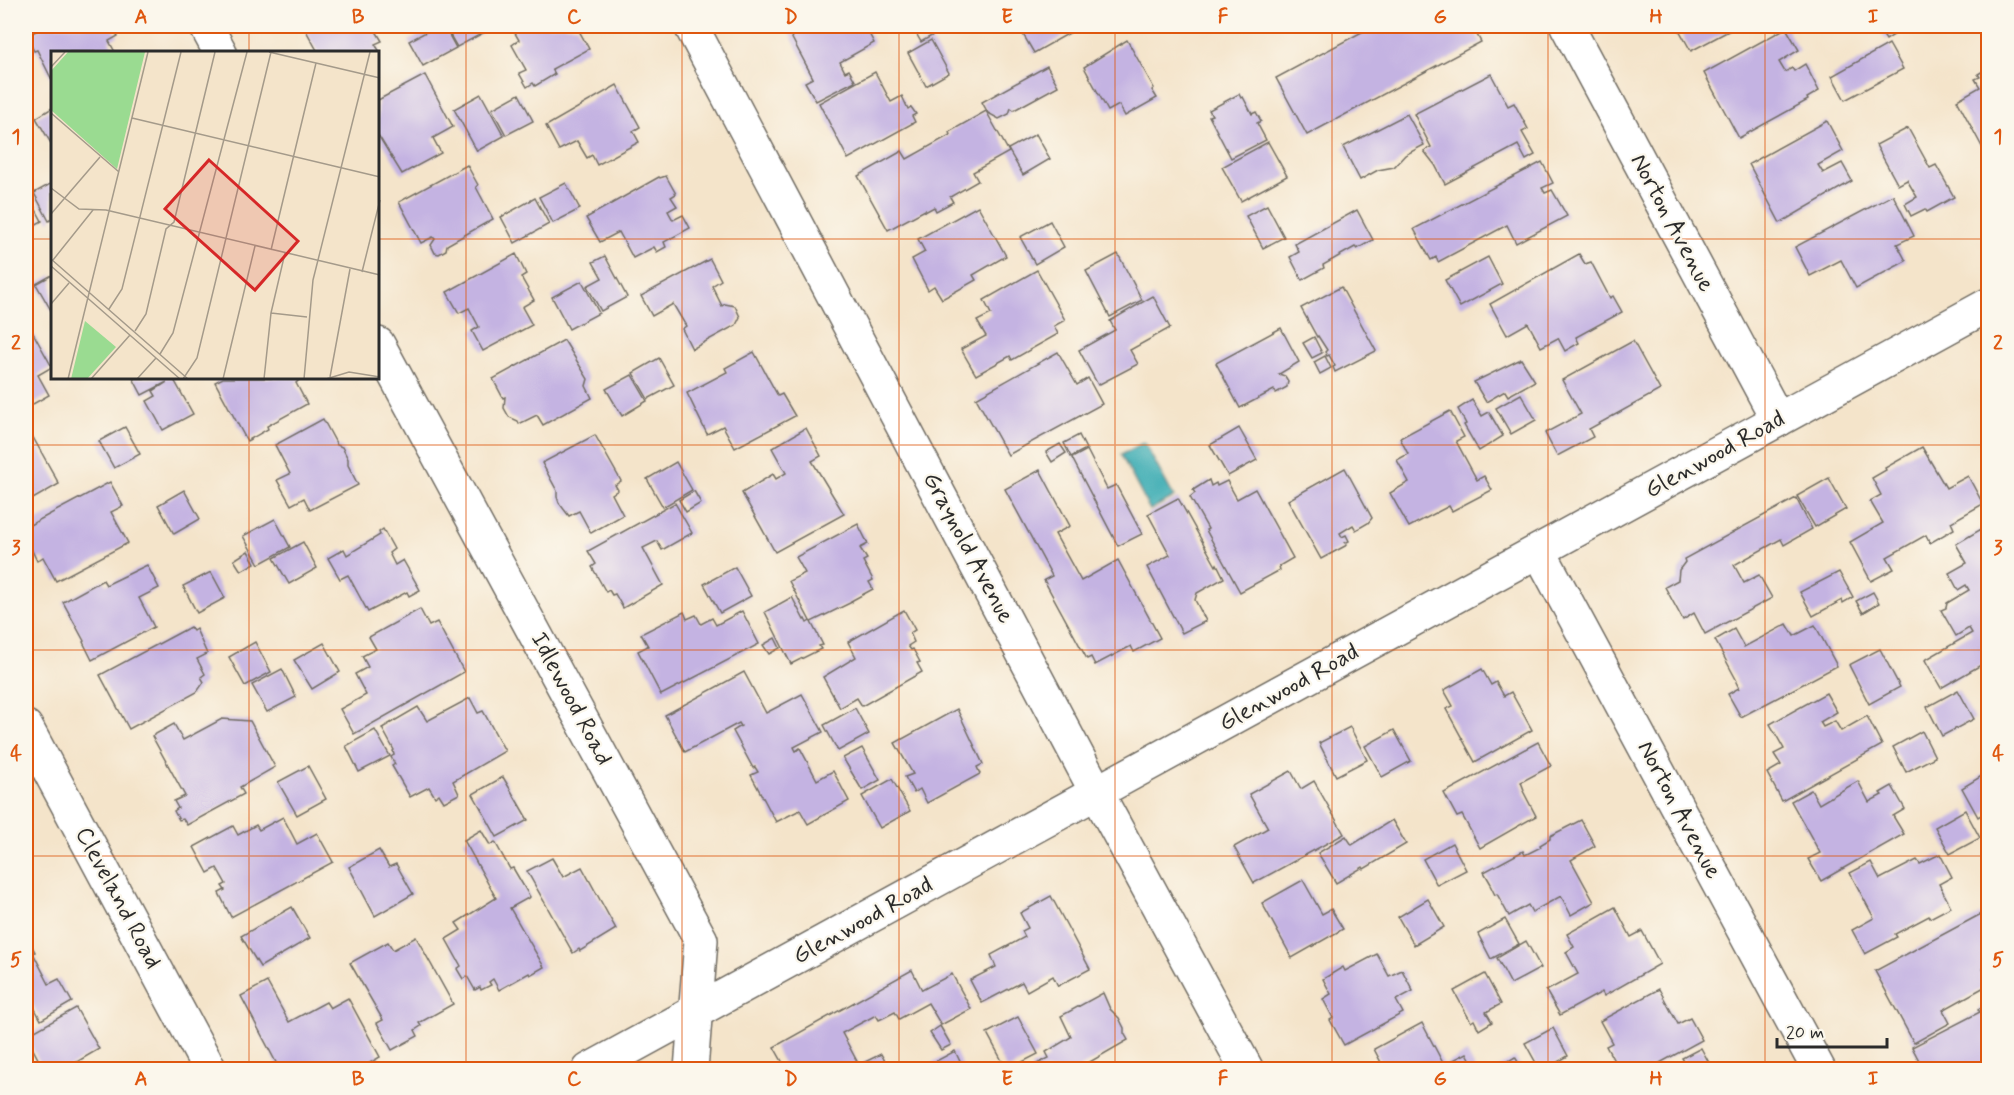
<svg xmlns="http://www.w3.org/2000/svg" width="2014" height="1095" font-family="Mynerve,sans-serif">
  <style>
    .water { fill: #3aacb3; stroke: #326c6f; stroke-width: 1.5 }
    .building { fill: #c4b3e2 }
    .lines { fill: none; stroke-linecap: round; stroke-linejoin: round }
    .minor-casing { stroke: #716c63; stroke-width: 36 }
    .tertiary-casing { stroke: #716c63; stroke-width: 36 }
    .minor { stroke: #fff; stroke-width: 33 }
    .tertiary { stroke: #fff; stroke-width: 33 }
    .grid { fill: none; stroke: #df570e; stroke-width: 1.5; stroke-opacity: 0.55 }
    .labels { text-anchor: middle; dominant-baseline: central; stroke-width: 4.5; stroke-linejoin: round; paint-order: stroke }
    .street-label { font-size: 24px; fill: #2b2b2b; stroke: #fbf7ec }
    .inset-road { fill: none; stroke: #a49a8a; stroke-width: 1.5 }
    .view { fill: #d62828; fill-opacity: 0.15; stroke: #d62828; stroke-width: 3 }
    .inset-edge { fill: none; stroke: #2b2b2b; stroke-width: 3 }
    .neatline { fill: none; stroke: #df570e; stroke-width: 2 }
    .grid-label { font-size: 20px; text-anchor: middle; font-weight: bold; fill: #df570e }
  </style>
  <rect width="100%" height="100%" fill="#fbf7ec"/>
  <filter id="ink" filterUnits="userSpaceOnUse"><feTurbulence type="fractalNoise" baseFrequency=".0167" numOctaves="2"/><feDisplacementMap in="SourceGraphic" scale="12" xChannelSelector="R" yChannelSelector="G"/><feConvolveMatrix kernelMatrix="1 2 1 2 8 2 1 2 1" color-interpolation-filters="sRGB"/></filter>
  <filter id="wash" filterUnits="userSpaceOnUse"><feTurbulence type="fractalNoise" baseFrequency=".008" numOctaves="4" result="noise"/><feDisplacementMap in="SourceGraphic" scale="24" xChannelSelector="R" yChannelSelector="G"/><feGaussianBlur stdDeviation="1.35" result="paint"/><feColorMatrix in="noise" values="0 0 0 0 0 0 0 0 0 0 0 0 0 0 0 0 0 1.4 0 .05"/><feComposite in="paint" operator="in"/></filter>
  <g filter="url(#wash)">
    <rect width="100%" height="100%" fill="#f4e4ca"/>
    <polygon class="water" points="1144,442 1174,497 1150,510 1121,455"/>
    <g id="blocks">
      <g class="building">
        <polygon points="46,26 112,26 118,36 109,41 115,52 52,52 52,80 37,50 34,51 26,36"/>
        <polygon points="306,26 373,26 382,41 375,44 380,52 318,52 304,27"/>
        <polygon points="437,26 444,26 456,48 423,66 409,41"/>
        <polygon points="445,26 487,26 489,28 484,30 485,32 457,47"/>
        <polygon points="517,26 581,26 577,27 589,49 552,69 555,74 535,86 533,83 527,87 519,73 526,70 512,45 519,40 512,28"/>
        <polygon points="789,26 871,26 866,28 874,43 840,62 845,72 849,70 855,81 816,101 805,82 813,78 786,27"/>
        <polygon points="912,26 939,26 942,30 921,42"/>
        <polygon points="1005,26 1070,26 1073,31 1034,53 1020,29 1011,34"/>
        <polygon points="1373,26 1472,26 1481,42 1307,135 1276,78"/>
        <polygon points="1677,26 1738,26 1691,51"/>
        <polygon points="1877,26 1901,26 1903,29 1886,40"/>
        <polygon points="1975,26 1988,26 1988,50"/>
        <polygon points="1786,28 1799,50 1779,62 1785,72 1792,68 1794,71 1805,64 1819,91 1807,98 1808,100 1739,138 1704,73"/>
        <polygon points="931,40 949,73 926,86 908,53"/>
        <polygon points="1127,40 1154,88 1152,90 1157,98 1125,116 1119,105 1108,111 1084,67"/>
        <polygon points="1889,44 1903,69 1845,100 1832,76"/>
        <polygon points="1047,66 1058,86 1014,110 1011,108 1009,114 999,119 988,113 982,102"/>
        <polygon points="1988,68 1988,158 1957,100 1980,87 1975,79 1980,77 1978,74"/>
        <polygon points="875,72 891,102 902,96 908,109 911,107 916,114 912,116 915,122 848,159 819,103"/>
        <polygon points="1491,74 1508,106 1514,103 1528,129 1522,132 1535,155 1526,160 1518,145 1445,184 1435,165 1424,151 1431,147 1414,114"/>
        <polygon points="425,75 453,127 433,138 441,153 402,174 378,135 378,100"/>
        <polygon points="617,85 640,127 633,131 639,142 597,165 592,155 587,158 577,141 559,150 546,126"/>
        <polygon points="481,94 504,136 477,151 454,109"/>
        <polygon points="519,94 533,121 506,135 492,109"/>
        <polygon points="1239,94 1241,98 1243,97 1252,114 1256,112 1261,121 1257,123 1266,140 1231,158 1209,116 1212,115 1209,110"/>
        <polygon points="52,108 52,145 36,118"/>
        <polygon points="986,111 1009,152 973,172 978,181 950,197 953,202 936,211 934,207 925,212 925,210 888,230 858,176 902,151 907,159 950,135 949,132"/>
        <polygon points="1407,114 1424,145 1405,155 1394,167 1378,170 1360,180 1343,147"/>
        <polygon points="1827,121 1843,151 1818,165 1823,173 1842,163 1852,181 1780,223 1749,164"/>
        <polygon points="1908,128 1930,168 1936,165 1954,197 1927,212 1925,209 1911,216 1905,204 1917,197 1907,180 1898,185 1876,145"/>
        <polygon points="1036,134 1050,159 1023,175 1008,149"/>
        <polygon points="1268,142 1287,176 1241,201 1222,167"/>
        <polygon points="1542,162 1553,183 1542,188 1545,193 1552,190 1567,216 1516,243 1507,225 1438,262 1436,257 1431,260 1414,229"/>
        <polygon points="467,165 478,185 476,187 493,219 447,245 446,250 439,254 435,253 431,245 435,239 433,237 421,243 399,202"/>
        <polygon points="666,176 676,194 671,197 677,206 668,211 673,220 683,215 690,228 664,242 666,247 657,252 654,247 633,258 619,232 600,242 586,218 659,177 660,178"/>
        <polygon points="52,183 52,219 49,221 34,193"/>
        <polygon points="566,183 580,209 553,223 539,197"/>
        <polygon points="26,191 42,221 26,230"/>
        <polygon points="1893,195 1914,236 1897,244 1906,261 1856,288 1841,260 1810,276 1795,247"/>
        <polygon points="535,198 549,224 515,243 501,217"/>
        <polygon points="1267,205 1284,237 1263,248 1246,216"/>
        <polygon points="978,206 1006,256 973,275 976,280 942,299 934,286 928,290 912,259 925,252 918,239"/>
        <polygon points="1357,210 1373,240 1357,249 1355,247 1323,265 1324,268 1302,280 1290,257 1299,252 1295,244"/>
        <polygon points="1050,221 1064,247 1035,264 1020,237"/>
        <polygon points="516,254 526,274 521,277 534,300 522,307 532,325 483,351 472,331 479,327 469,308 459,313 447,292"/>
        <polygon points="1118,254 1142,300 1110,317 1086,271"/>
        <polygon points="1579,254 1585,264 1591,262 1610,298 1613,296 1622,312 1576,337 1579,343 1565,351 1558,338 1541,347 1528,323 1507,335 1490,304"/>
        <polygon points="605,256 627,297 601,311 587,286 602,278 593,262"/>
        <polygon points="1488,257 1502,284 1460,307 1445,280"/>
        <polygon points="710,259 721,280 712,286 722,306 725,304 735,306 740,317 736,325 692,349 682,329 686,326 673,304 652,316 641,296"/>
        <polygon points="1037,270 1065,320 1054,326 1058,334 1012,360 1010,356 976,375 961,349 986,336 977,321 991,314 984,300"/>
        <polygon points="52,275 52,312 36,284"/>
        <polygon points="582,281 599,313 569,329 552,297"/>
        <polygon points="1341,287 1376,351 1335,372 1333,367 1335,366 1329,355 1327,356 1325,352 1327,350 1318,336 1317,337 1301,308"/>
        <polygon points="1153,296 1170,328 1130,350 1138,364 1098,385 1079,350 1115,330 1110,321"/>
        <polygon points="1281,328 1299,362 1279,374 1285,376 1288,381 1287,387 1276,393 1274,390 1240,408 1216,363"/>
        <polygon points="33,333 52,367 38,375 49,395 26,408 26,337"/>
        <polygon points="1314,337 1322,353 1312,358 1303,343"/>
        <polygon points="564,340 588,379 586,386 592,398 543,425 537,415 519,424 518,421 509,417 504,408 505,397 503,398 493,379"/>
        <polygon points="1633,341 1660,390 1589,429 1593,437 1557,456 1545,433 1581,414 1562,380"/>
        <polygon points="754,352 778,396 782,394 795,416 735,448 723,426 707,434 687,393 727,372 725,368"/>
        <polygon points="1058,352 1077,385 1088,378 1102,404 1008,455 976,398"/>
        <polygon points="1325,356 1331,368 1320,374 1314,362"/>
        <polygon points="659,358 674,385 648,399 633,373"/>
        <polygon points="1521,359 1535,381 1508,396 1505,391 1486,402 1474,382"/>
        <polygon points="632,375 647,401 622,416 606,389"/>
        <polygon points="133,378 173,378 193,414 163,430 147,401 156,396 153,391 167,382 142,395"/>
        <polygon points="223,378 301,378 296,383 307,404 267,426 268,429 247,441 215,382"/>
        <polygon points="1521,394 1536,420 1511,434 1496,408"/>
        <polygon points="1472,400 1482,416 1489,412 1503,436 1479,451 1464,425 1466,424 1458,409"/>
        <polygon points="1450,411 1464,437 1456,441 1477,480 1484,476 1492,490 1452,511 1449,506 1409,527 1390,493 1409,482 1397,460 1408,454 1400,438"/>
        <polygon points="323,419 337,445 342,447 348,459 348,465 358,485 310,510 304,498 291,505 277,480 290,474 275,445"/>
        <polygon points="125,427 140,454 114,468 99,441"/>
        <polygon points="806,428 821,456 812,461 844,514 775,552 742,493 773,474 776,479 786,473 772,448"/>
        <polygon points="1239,428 1257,460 1228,476 1210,445"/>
        <polygon points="30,432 59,484 26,503 26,435"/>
        <polygon points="595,435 621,481 615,485 618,490 612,494 623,515 591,533 579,511 569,516 559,503 557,497 557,491 542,463"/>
        <polygon points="1079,435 1086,449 1071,457 1064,443"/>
        <polygon points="1060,444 1066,453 1052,462 1046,452"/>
        <polygon points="1922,447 1946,488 1968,476 1983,504 1951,522 1954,529 1930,543 1926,535 1887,557 1894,569 1871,581 1850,542 1883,523 1870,501 1881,495 1872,478 1886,470 1885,468"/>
        <polygon points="1087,450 1107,489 1116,485 1142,534 1118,546 1072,458"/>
        <polygon points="676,462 692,490 663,507 647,479"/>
        <polygon points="1345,468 1372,518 1368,523 1356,530 1353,525 1340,533 1342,537 1346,535 1349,541 1345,543 1347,545 1321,559 1288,500"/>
        <polygon points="1040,470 1070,526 1055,534 1081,581 1118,560 1160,638 1134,652 1131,646 1095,665 1091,657 1087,659 1044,580 1052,576 1005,489"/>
        <polygon points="1829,478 1846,509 1815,527 1797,496"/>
        <polygon points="1209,480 1211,486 1216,483 1217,486 1227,481 1237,499 1255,489 1293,558 1279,566 1280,570 1240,592 1206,530 1208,529 1190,497 1195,493 1193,490"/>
        <polygon points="110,482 123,506 111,512 128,543 56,581 43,557 37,561 26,538 26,527"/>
        <polygon points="184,490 200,519 174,534 158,505"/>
        <polygon points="694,491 701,503 686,512 679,500"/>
        <polygon points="1178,498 1216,566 1217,564 1224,578 1197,593 1195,600 1206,621 1182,633 1147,567 1170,555 1148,514"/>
        <polygon points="1796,498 1812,529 1784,545 1781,539 1734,565 1744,583 1759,575 1772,598 1705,634 1694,613 1683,620 1665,587 1678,580 1679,570 1685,562 1684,559"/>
        <polygon points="675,503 692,533 662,550 657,541 643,548 663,585 623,608 615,594 612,595 609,590 606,592 592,567 596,564 588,551"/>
        <polygon points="275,519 290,547 259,564 243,536"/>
        <polygon points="858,524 868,544 860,548 867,559 863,561 873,580 869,582 873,589 851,601 852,602 811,622 823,645 819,646 821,649 791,664 765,612 792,597 804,620 805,619 807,623 810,621 789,581 805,573 796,557"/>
        <polygon points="1988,525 1988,661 1941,688 1925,660 1972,633 1969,628 1956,636 1941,610 1946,608 1947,603 1969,590 1966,585 1958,590 1949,573 1967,563 1956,544"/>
        <polygon points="383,529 394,549 389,553 395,565 403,560 420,590 409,596 407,592 368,612 348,575 340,579 328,558 344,549 347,555 380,535 379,532"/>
        <polygon points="303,542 317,568 289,584 274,558"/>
        <polygon points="248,551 255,563 241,571 234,560"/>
        <polygon points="147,565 159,588 139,598 154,627 92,660 83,642 84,641 63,602 103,580 106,585"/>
        <polygon points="735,567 751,596 720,613 704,584"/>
        <polygon points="211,572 225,598 197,613 183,586"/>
        <polygon points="1839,572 1853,597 1843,603 1842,600 1813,616 1800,592"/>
        <polygon points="1873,592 1879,603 1863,613 1856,601"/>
        <polygon points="420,609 429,626 437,622 464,672 354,734 340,709 366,695 355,674 368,667 362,656 376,649 369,637"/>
        <polygon points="904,610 915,630 910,633 914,642 908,646 911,650 913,649 920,662 917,663 922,672 862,706 857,698 840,708 823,677 856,657 848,642"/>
        <polygon points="742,611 759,644 661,695 638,651 648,646 641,634 684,612 687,619 696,615 701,624 712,618 716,625"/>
        <polygon points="1787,624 1794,636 1815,625 1837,666 1741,717 1728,694 1739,688 1736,682 1737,681 1715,640 1734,629 1744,647"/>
        <polygon points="190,627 193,631 196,629 207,654 197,659 205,674 201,677 204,682 197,692 129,729 100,675"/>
        <polygon points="775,638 780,648 769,654 763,645"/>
        <polygon points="255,642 271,672 245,686 229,657"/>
        <polygon points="324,643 340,672 312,689 294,660"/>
        <polygon points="1880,649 1900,687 1869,704 1849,665"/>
        <polygon points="282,669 296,697 267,712 252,685"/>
        <polygon points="1482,669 1491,685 1496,682 1504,696 1511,692 1532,730 1475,762 1446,709 1453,706 1444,690"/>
        <polygon points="744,672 766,713 802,694 823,732 794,747 796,751 800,748 817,780 833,771 849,801 808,824 800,810 776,822 751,775 758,772 755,767 753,768 733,731 741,726 739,723 685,752 665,715"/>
        <polygon points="1958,690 1974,719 1942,736 1927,707"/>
        <polygon points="1826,693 1837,712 1820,722 1823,727 1835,721 1841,731 1867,716 1882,745 1782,801 1767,773 1781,765 1774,754 1784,749 1770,724"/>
        <polygon points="470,698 478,713 483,711 505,751 453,781 459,794 444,802 439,794 435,797 429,787 410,797 392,766 395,764 391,757 394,755 393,751 394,750 382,728 418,707 427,721"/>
        <polygon points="855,708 869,734 838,751 824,725"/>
        <polygon points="957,709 983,764 977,767 980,774 927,803 920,789 914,793 905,777 913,774 895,743"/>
        <polygon points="222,719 250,721 275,767 240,787 244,794 187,825 183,819 179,820 174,811 178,808 174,801 185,796 152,736 174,724 183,740"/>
        <polygon points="1350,727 1367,760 1336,776 1319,743"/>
        <polygon points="375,730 390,756 359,772 346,746"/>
        <polygon points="1394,730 1411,761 1382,777 1365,746"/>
        <polygon points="1922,731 1935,757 1906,772 1893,747"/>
        <polygon points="1538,742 1551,766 1521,782 1524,790 1523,791 1536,816 1480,848 1462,815 1457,817 1444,793"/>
        <polygon points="862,748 880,780 862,790 843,758"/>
        <polygon points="308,766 326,799 297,815 278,782"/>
        <polygon points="1291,771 1301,789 1314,781 1344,834 1254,883 1234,847 1268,828 1249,794"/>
        <polygon points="1988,772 1988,811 1978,817 1962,788"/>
        <polygon points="503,777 528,820 497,837 473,794"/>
        <polygon points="892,779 910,811 880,828 862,796"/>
        <polygon points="1858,781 1869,802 1882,795 1880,793 1892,786 1905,809 1893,816 1904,834 1821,881 1808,859 1820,853 1791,801 1811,790 1819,804"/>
        <polygon points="1965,810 1980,838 1950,854 1935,827"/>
        <polygon points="283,817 297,844 317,833 333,862 231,917 219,893 225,890 222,886 226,884 217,868 208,873 194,847 233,826 238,835 256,825 259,830"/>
        <polygon points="1392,820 1406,844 1364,869 1363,867 1336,883 1318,853 1346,836 1352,845"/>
        <polygon points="1581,820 1595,846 1571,860 1594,902 1571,915 1561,896 1532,912 1528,905 1509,916 1497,894 1495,895 1490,885 1491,884 1484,872 1523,851 1525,855 1541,847 1540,845 1550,839 1550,836"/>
        <polygon points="481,830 490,845 495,842 510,869 513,868 530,897 510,908 544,967 530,975 529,973 499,990 493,979 489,982 491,985 481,990 480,987 475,990 467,976 463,979 457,969 461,966 446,939 461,930 456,923 496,898 464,840"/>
        <polygon points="1452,843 1466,870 1437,885 1423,859"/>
        <polygon points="379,850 389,867 396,864 413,894 375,916 349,867"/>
        <polygon points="1940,854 1952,877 1939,884 1951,907 1930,918 1929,916 1895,934 1897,937 1865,954 1852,930 1874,918 1850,873 1871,862 1880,879 1917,860 1920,864"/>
        <polygon points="552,858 563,877 582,867 616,929 580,951 579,949 573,953 527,871"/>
        <polygon points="1303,880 1322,914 1331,909 1343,929 1292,958 1262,903"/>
        <polygon points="1051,896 1090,969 1058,986 1053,976 1027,991 1022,982 982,1003 970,980 996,967 991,955 1025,937 1022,931 1028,928 1020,913"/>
        <polygon points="1428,899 1444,927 1414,945 1398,917"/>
        <polygon points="292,907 310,938 260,967 241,936"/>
        <polygon points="1615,907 1631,937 1642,931 1660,964 1604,996 1602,992 1560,1015 1546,991 1578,974 1566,952 1574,947 1567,934"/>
        <polygon points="1988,912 1988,964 1983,969 1988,980 1988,985 1943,1010 1950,1023 1914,1043 1875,971 1981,914 1982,915"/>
        <polygon points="1505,919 1519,944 1491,959 1478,934"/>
        <polygon points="26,935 35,952 33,953 49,984 59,979 72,1002 41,1020 29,998 26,1000"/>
        <polygon points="416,937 453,1004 419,1023 421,1026 415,1030 418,1036 392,1050 377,1023 383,1020 350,963 388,942 393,950"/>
        <polygon points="1526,941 1541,968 1511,984 1497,958"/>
        <polygon points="1377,954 1389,976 1402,970 1413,991 1396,1000 1403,1013 1344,1045 1330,1020 1333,1018 1323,999 1331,994 1323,979 1343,967 1345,971"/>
        <polygon points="912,970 922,990 952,974 971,1009 941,1025 928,1003 899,1019 895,1012 879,1020 876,1015 842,1033 859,1065 881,1054 890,1070 787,1070 774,1047"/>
        <polygon points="1485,974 1501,1004 1486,1012 1492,1022 1479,1030 1474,1020 1471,1022 1454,991"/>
        <polygon points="267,982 289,1022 326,1002 330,1008 348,998 380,1057 358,1070 280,1070 241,996"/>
        <polygon points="1659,989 1678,1024 1690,1018 1702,1040 1647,1070 1619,1070 1606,1046 1612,1043 1600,1021"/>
        <polygon points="1103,993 1110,1009 1119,1018 1124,1028 1124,1033 1128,1040 1076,1070 1032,1070 1031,1067 1049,1058 1046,1052 1071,1037 1061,1016"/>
        <polygon points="1988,1004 1988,1070 1924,1070 1912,1047 1980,1012 1978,1009"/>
        <polygon points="76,1008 99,1049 63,1070 44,1070 26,1036"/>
        <polygon points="1018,1017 1038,1054 1007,1070 987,1033"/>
        <polygon points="1422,1023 1444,1065 1467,1053 1476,1070 1385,1070 1374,1049"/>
        <polygon points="940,1026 951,1045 941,1050 930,1033"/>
        <polygon points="1553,1028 1568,1056 1544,1070 1540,1070 1525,1043"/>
        <polygon points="1701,1048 1713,1070 1689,1070 1682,1058"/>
        <polygon points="955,1051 964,1070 926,1070 925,1067"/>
        <polygon points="1515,1057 1523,1070 1494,1070"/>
      </g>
    </g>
  </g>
  <g filter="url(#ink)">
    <use href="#blocks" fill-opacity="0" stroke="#716c63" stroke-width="1.5"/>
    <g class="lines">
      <g class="minor-casing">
        <g id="minor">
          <polyline points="206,26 220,52"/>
          <polyline points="691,26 1097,793 1247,1070"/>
          <polyline points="1567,26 1778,420"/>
          <polyline points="378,344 701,940 691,1070"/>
          <polyline points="1539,551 1819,1070"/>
          <polyline points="26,727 210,1070"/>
        </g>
      </g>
      <g class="tertiary-casing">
        <polyline id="tertiary" points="589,1070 1988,305"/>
      </g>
      <use href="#minor" class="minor"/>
      <use href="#tertiary" class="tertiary"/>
    </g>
  </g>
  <path class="grid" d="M249,26V52M466,26V1070M682,26V1070M899,26V1070M1115,26V1070M1332,26V1070M1548,26V1070M1765,26V1070M26,239H52M378,239H1988M249,378V1070M26,445H1988M26,650H1988M26,856H1988"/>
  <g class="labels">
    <g class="street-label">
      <text transform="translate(1672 223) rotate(62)">Norton Avenue</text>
      <text transform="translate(1715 455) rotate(-29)">Glenwood Road</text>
      <text transform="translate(968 548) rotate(62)">Graynold Avenue</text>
      <text transform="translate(1289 688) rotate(-29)">Glenwood Road</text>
      <text transform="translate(571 699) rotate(62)">Idlewood Road</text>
      <text transform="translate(1679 810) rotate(62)">Norton Avenue</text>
      <text transform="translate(118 898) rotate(62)">Cleveland Road</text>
      <text transform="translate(863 921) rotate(-29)">Glenwood Road</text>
    </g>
  </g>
  <g transform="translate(51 51)">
    <rect width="328" height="328" fill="#f4e4ca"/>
    <path d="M17,1H94L66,118L0,59V20ZM34,270L65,296L36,328H20Z" fill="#9adb91"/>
    <path class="inset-road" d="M218,1L329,27M0,16L14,1M0,62L68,121M81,67L329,126M0,137L28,158L55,159L329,224M0,163L49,106M220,199L265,12M0,208L137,328M2,209L42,159M0,215L129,328M311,221L329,149M0,253L18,232M58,258L71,238L130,1M220,262L256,266M84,280L95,263L115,178L123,171L164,1M109,303L122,282L196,1M279,326L299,218M17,328L97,1M40,328L79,284M86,328L105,307M132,328L146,307L220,1M172,328L204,195M213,328L220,262L234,202M253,328L262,229L319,1M275,328L298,321L329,326"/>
    <path class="view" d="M158,109L247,190L204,239L114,158Z"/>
    <rect width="328" height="328" class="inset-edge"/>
  </g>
  <rect width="2014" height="1095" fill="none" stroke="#fbf7ec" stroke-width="66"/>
  <path d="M1777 1038v9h110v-9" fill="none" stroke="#2b2b2b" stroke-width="3"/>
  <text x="1786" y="1038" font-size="18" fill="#2b2b2b" stroke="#fbf7ec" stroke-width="4.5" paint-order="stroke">20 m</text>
  <rect x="33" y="33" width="1948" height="1029" class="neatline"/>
  <g class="grid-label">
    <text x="141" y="23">A</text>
    <text x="358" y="23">B</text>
    <text x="574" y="23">C</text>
    <text x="791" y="23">D</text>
    <text x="1007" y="23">E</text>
    <text x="1223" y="23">F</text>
    <text x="1440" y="23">G</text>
    <text x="1656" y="23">H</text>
    <text x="1873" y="23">I</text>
    <text x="16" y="143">1</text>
    <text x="1998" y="143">1</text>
    <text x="16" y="349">2</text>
    <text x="1998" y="349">2</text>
    <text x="16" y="554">3</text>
    <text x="1998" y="554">3</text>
    <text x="16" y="760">4</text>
    <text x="1998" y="760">4</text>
    <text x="16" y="966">5</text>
    <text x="1998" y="966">5</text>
    <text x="141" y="1085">A</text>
    <text x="358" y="1085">B</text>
    <text x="574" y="1085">C</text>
    <text x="791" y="1085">D</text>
    <text x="1007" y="1085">E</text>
    <text x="1223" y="1085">F</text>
    <text x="1440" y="1085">G</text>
    <text x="1656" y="1085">H</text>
    <text x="1873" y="1085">I</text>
  </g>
</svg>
